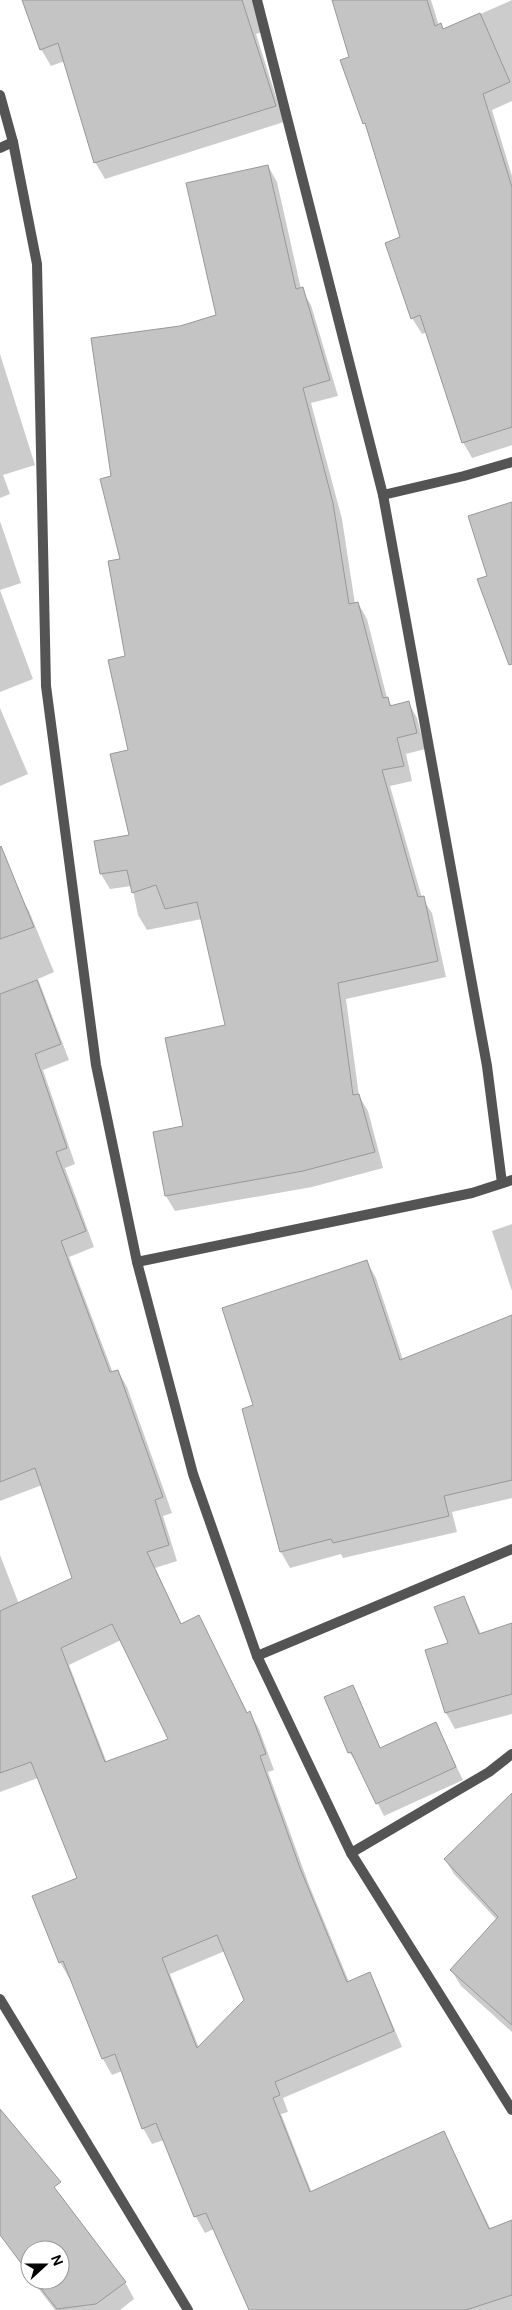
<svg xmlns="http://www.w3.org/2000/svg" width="512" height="2310" font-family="'DM Sans',sans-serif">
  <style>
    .shadow { fill: #0003; fill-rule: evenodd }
    .building { fill: #c4c4c4; stroke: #989898; fill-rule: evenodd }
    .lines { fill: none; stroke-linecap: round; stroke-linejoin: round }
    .service { stroke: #545454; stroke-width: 10 }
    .minor { stroke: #545454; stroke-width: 10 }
  </style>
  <rect width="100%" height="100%" fill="#fff"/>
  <g class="shadow">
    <polygon points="23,0 253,0 262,32 256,34 284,122 105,179 95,162 65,61 51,66 41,49"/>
    <polygon points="333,0 431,0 439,26 441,25 444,30 512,0 512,101 492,110 512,176 512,445 472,458 463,442 427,332 422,334 412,318 402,238 369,132 364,123 350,57"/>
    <polygon points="268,166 277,182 301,289 311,305 338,396 311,403 342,519 355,604 358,603 367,619 387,698 392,706 408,702 417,718 425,749 406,754 412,781 390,786 422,898 432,913 446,977 346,999 359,1096 368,1111 383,1168 312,1187 175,1211 166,1196 184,1127 227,1026 202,919 147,930 138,915 132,886 110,889 101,874 130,836 127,657 121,560 113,477 180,327 217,315"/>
    <polygon points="0,354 35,465 3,475 10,494 0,498"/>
    <polygon points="0,521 21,583 0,590 33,679 0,692"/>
    <polygon points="0,708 28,774 0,786"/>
    <path d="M20,896L29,911L54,972L38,979L69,1060L43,1070L75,1164L65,1168L94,1247L69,1257L113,1373L118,1371L127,1387L172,1513L163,1516L177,1561L155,1568L182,1625L199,1617L248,1714L250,1713L259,1729L274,1770L268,1772L309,1885L349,1982L369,1974L378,1990L402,2047L283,2098L288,2112L281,2114L312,2193L444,2132L491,2230L512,2221V2310H250L214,2229L205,2233L196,2217L164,2140L152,2144L143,2128L122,2071L112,2075L103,2059L71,1977L69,1978L60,1962L79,1879L38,1778L0,1792V1555L19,1604L74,1578L42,1485L0,1501V903ZM121,1640L170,1740L107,1763L69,1665ZM225,1951L245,2000L199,2048L170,1974Z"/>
    <polygon points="512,1224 512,1291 492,1231"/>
    <polygon points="367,1262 376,1278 403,1360 512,1318 512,1498 452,1512 457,1532 343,1558 341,1554 290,1568 281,1552 255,1406"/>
    <polygon points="464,1597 481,1634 512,1625 512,1714 455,1729 446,1713 427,1651 449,1644"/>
    <polygon points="352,1686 381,1749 442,1737 463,1780 384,1816 358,1764 349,1752"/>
    <polygon points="512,1814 512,2032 461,1986 452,1971 497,1920 454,1874 445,1859"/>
    <polygon points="60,2198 125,2282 134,2299 120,2310 55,2310 32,2280 60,2280 60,2250 30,2250 30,2277 7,2243"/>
  </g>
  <g class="building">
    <polygon points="22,0 242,0 276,106 94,163 58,43 40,50"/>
    <polygon points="332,0 427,0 435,26 441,23 443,29 480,13 510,82 483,94 512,187 512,427 462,443 420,315 411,319 385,243 400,237 365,123 363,124 340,60 349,57"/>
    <polygon points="268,165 296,289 303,287 330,380 303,388 333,503 349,604 358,602 383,698 388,697 390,706 409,701 417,733 397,738 404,766 382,770 418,897 424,896 438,961 338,983 353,1095 359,1094 375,1152 303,1171 165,1196 153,1132 183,1126 165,1038 225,1025 197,902 165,909 156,885 132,893 127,870 100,874 94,841 129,835 110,754 128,750 108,660 125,656 108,561 120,559 100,479 111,476 91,338 180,326 216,315 186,183"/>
    <polygon points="512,502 512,664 509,665 477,579 487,576 468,516"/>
    <polygon points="1,846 34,927 0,939 0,847"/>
    <path d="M37,980L61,1044L35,1054L67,1148L56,1152L86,1231L61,1241L110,1372L118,1370L163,1497L155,1500L169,1545L147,1552L181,1624L199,1615L247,1713L250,1711L266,1754L260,1756L300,1868L347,1982L370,1972L394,2031L275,2082L280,2095L273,2098L310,2192L444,2131L489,2229L512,2220V2295L466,2310H249L206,2213L194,2217L156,2123L142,2129L115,2054L102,2059L63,1961L59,1963L32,1896L77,1878L31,1762L0,1773V1611L72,1578L35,1468L0,1482V994ZM112,1624L168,1739L105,1762L61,1648ZM217,1935L244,2000L197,2048L162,1958Z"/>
    <polygon points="367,1260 400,1360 512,1315 512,1480 444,1496 449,1516 333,1543 331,1539 280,1552 242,1409 253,1405 222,1308"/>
    <polygon points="464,1596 479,1634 512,1623 512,1694 445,1713 425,1650 448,1643 434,1607"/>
    <polygon points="353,1685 380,1748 436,1722 456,1767 376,1804 351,1752 348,1753 324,1697"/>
    <polygon points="512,1793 512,2025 450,1970 498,1917 444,1859"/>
    <polygon points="0,2109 61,2182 54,2187 126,2282 96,2304 57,2309 34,2280 60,2280 60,2250 30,2250 30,2275 0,2235"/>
  </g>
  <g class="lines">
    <g class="service">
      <polyline points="137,1262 472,1193 512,1180"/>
      <polyline points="257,1656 512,1549"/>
    </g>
    <g class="minor">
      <polyline points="257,0 383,495 487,1066 502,1183"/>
      <polyline points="0,95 13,142 37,264 46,686 96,1065 137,1262 193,1474 257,1656 351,1853 512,2110"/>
      <polyline points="0,148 13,142"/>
      <polyline points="383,495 464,476 512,462"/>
      <polyline points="351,1853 489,1772 512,1754"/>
      <polyline points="0,1999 188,2310"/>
    </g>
  </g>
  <g transform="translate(45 2265) rotate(69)"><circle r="24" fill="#ffffff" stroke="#999999"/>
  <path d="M0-4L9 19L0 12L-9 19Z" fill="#000000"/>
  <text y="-8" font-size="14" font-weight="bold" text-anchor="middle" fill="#000000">N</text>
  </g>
</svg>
